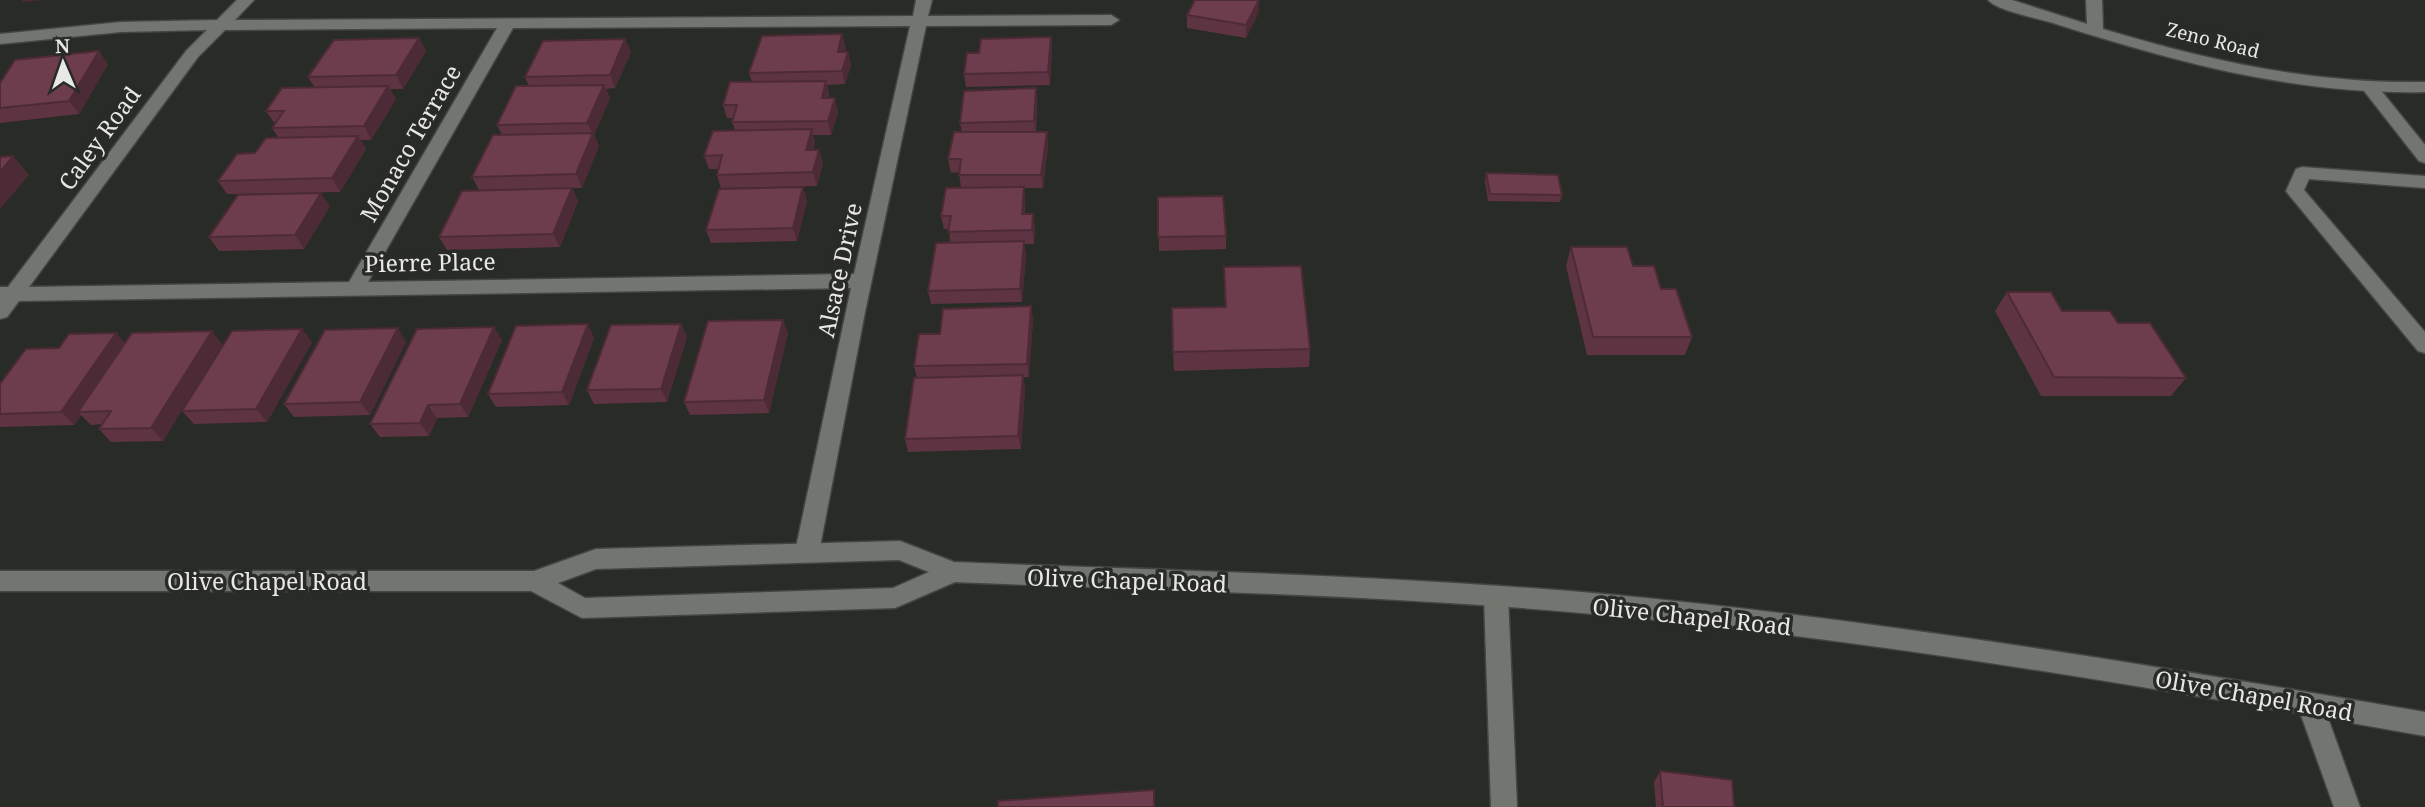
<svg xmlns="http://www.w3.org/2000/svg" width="2425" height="807" font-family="'Noto Serif',serif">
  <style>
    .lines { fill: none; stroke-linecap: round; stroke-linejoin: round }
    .lane-casing { stroke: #454643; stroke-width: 3 }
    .street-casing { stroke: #454643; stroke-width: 3 }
    .secondary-casing { stroke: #454643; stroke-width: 3 }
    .lane { fill: #737670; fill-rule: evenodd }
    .street { fill: #737670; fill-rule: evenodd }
    .secondary { fill: #737670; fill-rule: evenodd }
    .wall { fill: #5f3442 }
    .shaded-wall { fill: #4d2b36 }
    .building { fill: #6e3d4d; stroke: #4d2b36; stroke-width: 2 }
    .labels { text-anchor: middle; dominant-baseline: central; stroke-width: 7; stroke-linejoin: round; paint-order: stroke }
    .far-street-label { font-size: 19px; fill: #e8e9e6; stroke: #292b26 }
    .street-label { font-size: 23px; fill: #e8e9e6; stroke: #292b26 }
  </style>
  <rect width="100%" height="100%" fill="#292b26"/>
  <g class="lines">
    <g class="lane-casing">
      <g id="lane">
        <polygon points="2369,82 2375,83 2425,145 2425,163 2419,161 2361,87"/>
        <polygon points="2302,167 2425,176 2425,188 2309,179 2304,190 2425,332 2425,353 2418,351 2289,195 2286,191 2296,169"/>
      </g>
    </g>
    <g class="street-casing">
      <g id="street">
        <path d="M237,0H254L235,20L913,16L916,0H932L928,16L1111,15L1119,20L1111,25L926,26L865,312L819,552L815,559L807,562L799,559L795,552L851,288L19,301L7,317L0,319V287H8L186,51L207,30L121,32L0,44V34L121,22L217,20ZM910,26L854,274L368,282L513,28ZM497,28L349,282L29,287L198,57L225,30Z"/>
        <polygon points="1496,586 1504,589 1508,596 1517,807 1491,807 1484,596 1488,589"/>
        <polygon points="2310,693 2319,696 2323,704 2360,807 2334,807 2297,704 2301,696"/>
      </g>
    </g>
    <g class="secondary-casing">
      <g id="secondary">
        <path d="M1988,0H2012L2087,24L2086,0H2102L2103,29C2209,61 2313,84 2425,82V92C2296,95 2175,62 2053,23C2037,18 1998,11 1988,0Z"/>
        <path d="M900,541L954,562C1175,571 1396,575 1615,595C1887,621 2156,666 2425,712V736C2156,688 1888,642 1616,616C1396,595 1175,591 955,582L895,608L582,618L531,591H0V571H534L596,549ZM899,560L929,572L893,588L585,598L558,583L596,569Z"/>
      </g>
    </g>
    <use href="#lane" class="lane"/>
    <use href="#street" class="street"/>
    <use href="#secondary" class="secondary"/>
  </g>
  <g class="wall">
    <polygon points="1259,0 1259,12 1246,38 1187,28 1187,15"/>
    <polygon points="1051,37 1052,50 1050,85 966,87 964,74 979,53"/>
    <polygon points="419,38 426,51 403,89 390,89 396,99 371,140 360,140 366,149 340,192 227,194 218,181 278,137 272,128 275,124 266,111 315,88 308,77"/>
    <polygon points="625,39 631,52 615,88 606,89 610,98 594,135 599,146 582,188 572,188 578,201 560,247 447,250 439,237 479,190 472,177 502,135 497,125 529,86 525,77"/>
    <polygon points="846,48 844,52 848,52 851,65 845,84 827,85 829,94 828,98 838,112 831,135 813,135 815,143 813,150 819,150 823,163 817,186 721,188 717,175 718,169 709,169 704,156 735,130 732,122 733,118 727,118 723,105 752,82 749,73"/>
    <polygon points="108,64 79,114 0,123 0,83"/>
    <polygon points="1036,88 1037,102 1036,132 1048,145 1043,188 1024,188 1025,201 1025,214 1035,228 1034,244 1024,244 1026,255 1022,302 931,304 928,291 950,242 949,229 944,229 941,216 961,188 959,172 951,173 948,159 962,132 960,123"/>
    <polygon points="1486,173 1562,195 1560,202 1488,201 1485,181"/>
    <polygon points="1158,197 1226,236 1226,249 1159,251"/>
    <polygon points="807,201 797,241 711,243 706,230"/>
    <polygon points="330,206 304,249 219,251 209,237"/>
    <polygon points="1571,247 1633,266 1661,289 1692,337 1685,355 1587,355 1566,266"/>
    <polygon points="1224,267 1310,349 1309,367 1174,371 1173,352 1225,307"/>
    <polygon points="2007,292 2062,311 2118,323 2186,378 2171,396 2041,396 1995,311"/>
    <polygon points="1031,306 1033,320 1029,377 1023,377 1025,389 1021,449 908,452 905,439 917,378 914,366 940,334"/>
    <polygon points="681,324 687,337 667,402 594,404 587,390"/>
    <polygon points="116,333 125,344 222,344 163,441 111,442 99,429 102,424 91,425 81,415 74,425 0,427 0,384 59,348"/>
    <polygon points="788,333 769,413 690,415 684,402"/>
    <polygon points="594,338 569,405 496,407 488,394"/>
    <polygon points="502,340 468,417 437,418 429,436 380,437 370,424"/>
    <polygon points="312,342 267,422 194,424 182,411"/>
    <polygon points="406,342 370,415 294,417 284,404"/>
    <polygon points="1660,771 1734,807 1656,807 1654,782"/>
  </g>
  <g class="shaded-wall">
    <polygon points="22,0 42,0 23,2"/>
    <polygon points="1259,0 1259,12 1246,38 1246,25"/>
    <polygon points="842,34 846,48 841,65 838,52"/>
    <polygon points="1051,37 1052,50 1050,85 1048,72"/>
    <polygon points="419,38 426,51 403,89 396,75"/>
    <polygon points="625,39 631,52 615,88 610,75"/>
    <polygon points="99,51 108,64 79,114 69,101"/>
    <polygon points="848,52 851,65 845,84 842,71"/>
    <polygon points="826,81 829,94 825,112 822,98"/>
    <polygon points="604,85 610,98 594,135 599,146 582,188 576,174 593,135 587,123"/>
    <polygon points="388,86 396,99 371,140 364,126"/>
    <polygon points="1036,88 1037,102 1035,134 1034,121"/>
    <polygon points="835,98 838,112 831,135 828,121"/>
    <polygon points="812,129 815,143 810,164 806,150"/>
    <polygon points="1047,132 1048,145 1043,188 1041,175"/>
    <polygon points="358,136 366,149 340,192 332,178"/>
    <polygon points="819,150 823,163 817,186 813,172"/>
    <polygon points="13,156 29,175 0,209 0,172"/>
    <polygon points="803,187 807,201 797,241 793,228"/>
    <polygon points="1024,187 1025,201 1024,228 1022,214"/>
    <polygon points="572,188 578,201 560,247 553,234"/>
    <polygon points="321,193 330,206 304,249 295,235"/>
    <polygon points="1033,214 1035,228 1034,244 1032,230"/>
    <polygon points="1024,241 1026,255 1022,302 1020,289"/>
    <polygon points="1031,306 1033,320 1029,377 1027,364"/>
    <polygon points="783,320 788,333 769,413 764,400"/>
    <polygon points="588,324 594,338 569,405 562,392"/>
    <polygon points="681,324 687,337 667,402 661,389"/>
    <polygon points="494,327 502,340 468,417 460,404"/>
    <polygon points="398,328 406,342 370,415 360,402"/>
    <polygon points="302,329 312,342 267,422 256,409"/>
    <polygon points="212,331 222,344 163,441 151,428"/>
    <polygon points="116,333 128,347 78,412 81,415 74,425 61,412"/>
    <polygon points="1023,375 1025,389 1021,449 1018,436"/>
    <polygon points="428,405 437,418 429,436 420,423"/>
  </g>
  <g class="building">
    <polygon points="1195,0 1259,0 1246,25 1187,15"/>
    <polygon points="842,34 838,52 848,52 842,71 749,73 762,36"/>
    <polygon points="1051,37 1048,72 964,74 967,53 979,53 981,39"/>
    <polygon points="419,38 396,75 308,77 334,40"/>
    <polygon points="625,39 610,75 525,77 543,41"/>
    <polygon points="99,51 69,101 0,108 0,83 15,60"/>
    <polygon points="826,81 822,98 835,98 828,121 732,122 737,105 723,105 730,82"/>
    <polygon points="604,85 587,123 497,125 516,86"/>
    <polygon points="388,86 364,126 272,128 284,111 266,111 282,88"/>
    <polygon points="1036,88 1034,121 960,123 964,91"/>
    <polygon points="812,129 806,150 819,150 813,172 717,175 722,155 704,156 713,131"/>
    <polygon points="954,132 1047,132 1041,175 959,175 961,159 948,159"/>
    <polygon points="593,133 576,174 472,177 493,135"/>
    <polygon points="358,136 332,178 218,181 237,154 255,153 266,138"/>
    <polygon points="13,156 0,172 0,157"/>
    <polygon points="1486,173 1558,175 1562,195 1490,194"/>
    <polygon points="803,187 793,228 706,230 719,189"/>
    <polygon points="1024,187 1022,214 1033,214 1032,230 948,232 951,216 941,216 946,188"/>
    <polygon points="572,188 553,234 439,237 462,191"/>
    <polygon points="321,193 295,235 209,237 238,195"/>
    <polygon points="1223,196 1226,236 1158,237 1158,197"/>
    <polygon points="1024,241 1020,289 928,291 936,243"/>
    <polygon points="1571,247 1627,247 1633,266 1654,266 1661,289 1676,289 1692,337 1593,337"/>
    <polygon points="1301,266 1310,349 1173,352 1172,308 1226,307 1224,267"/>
    <polygon points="2007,292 2051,292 2062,311 2110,311 2118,323 2150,323 2186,378 2054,377"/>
    <polygon points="1031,306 1027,364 914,366 919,334 940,334 943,309"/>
    <polygon points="783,320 764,400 684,402 708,321"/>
    <polygon points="588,324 562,392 488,394 516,326"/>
    <polygon points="681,324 661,389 587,390 611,325"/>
    <polygon points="494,327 460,404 428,405 420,423 370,424 417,329"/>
    <polygon points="398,328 360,402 284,404 325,330"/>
    <polygon points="302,329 256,409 182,411 232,331"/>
    <polygon points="212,331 151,428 99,429 111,411 78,412 132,333"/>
    <polygon points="116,333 61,412 0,414 0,384 26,349 59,348 69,334"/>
    <polygon points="1023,375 1018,436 905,439 914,378"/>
    <polygon points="1660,771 1732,780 1734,807 1663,807"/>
    <polygon points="1154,790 1154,807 998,807 998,801"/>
  </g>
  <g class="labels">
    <g class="far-street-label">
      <text transform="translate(2213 40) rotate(14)">Zeno Road</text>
    </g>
    <g class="street-label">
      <text transform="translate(99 138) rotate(-54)">Caley Road</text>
      <text transform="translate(410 143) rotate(-60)">Monaco Terrace</text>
      <text transform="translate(430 262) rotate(-1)">Pierre Place</text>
      <text transform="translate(839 270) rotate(-78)">Alsace Drive</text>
      <text transform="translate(1127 580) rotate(2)">Olive Chapel Road</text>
      <text x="267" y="581">Olive Chapel Road</text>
      <text transform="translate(1692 616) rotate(6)">Olive Chapel Road</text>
      <text transform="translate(2254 695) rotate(10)">Olive Chapel Road</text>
    </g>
  </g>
  <g transform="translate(63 63) rotate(358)" stroke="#292b26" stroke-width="5" paint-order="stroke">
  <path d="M0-5L12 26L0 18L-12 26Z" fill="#e8e9e6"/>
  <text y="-10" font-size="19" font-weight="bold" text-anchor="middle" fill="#e8e9e6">N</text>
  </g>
</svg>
